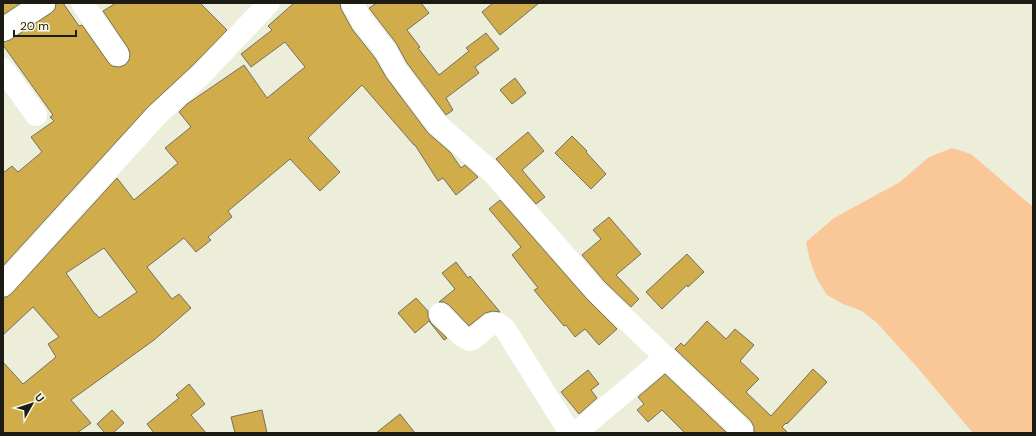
<svg xmlns="http://www.w3.org/2000/svg" width="1036" height="436" font-family="'DM Sans',sans-serif">
  <style>
    .green { fill: #f9c798 }
    .building { fill: #d1ac4b; stroke: #756f5f; fill-rule: evenodd }
    .lines { fill: none; stroke-linecap: round; stroke-linejoin: round }
    .street { stroke: #fff; stroke-width: 22 }
  </style>
  <rect width="100%" height="100%" fill="#eceeda"/>
  <polygon class="green" points="952,148 971,154 1033,207 1033,433 973,433 916,366 877,323 862,311 843,304 827,295 817,279 810,261 806,242 834,218 900,182 929,157"/>
  <g class="building">
    <polygon points="3,3 21,3 3,15"/>
    <polygon points="56,3 63,3 79,26 82,25 108,62 112,66 119,67 125,65 129,60 130,54 128,48 103,11 116,3 200,3 227,30 193,65 148,107 3,266 3,173 12,166 18,172 42,152 31,137 54,121 50,117 53,115 3,45 3,42 10,40 51,13 55,9"/>
    <path d="M294,3H340L341,9L352,29L375,58L386,77L428,133L450,152L461,168L465,165L478,177L456,195L443,178L438,181L415,145H414L362,85L308,138L340,172L320,191L290,159L228,211L232,217L208,237L211,240L196,252L184,238L147,267L172,299L179,294L191,308L154,340L71,400L91,423L77,433H3V362L23,384L56,357L48,344L59,337L33,307L3,335V297H7L12,293L117,178L134,200L178,163L165,148L191,127L179,112L187,104L244,65L267,98L305,67L285,42L251,67L241,54L272,30L268,26ZM104,248L137,292L99,318L96,314H95L66,273Z"/>
    <polygon points="377,3 421,3 429,13 407,30 420,47 418,48 439,75 469,51 466,48 486,33 499,49 475,67 479,73 446,98 453,110 446,115 407,63 396,43 369,8"/>
    <polygon points="493,3 539,3 500,35 482,12"/>
    <polygon points="515,78 526,93 512,104 500,90"/>
    <polygon points="528,132 544,151 522,170 545,197 536,204 496,159"/>
    <polygon points="572,136 587,151 586,152 606,174 591,189 555,153"/>
    <polygon points="500,200 587,299 617,329 599,345 585,329 575,337 566,325 564,326 534,290 538,288 512,255 521,247 489,209"/>
    <polygon points="609,217 641,254 616,275 639,299 631,307 605,282 582,255 601,239 593,230"/>
    <polygon points="687,254 704,272 688,287 687,285 662,309 646,292"/>
    <polygon points="456,262 468,278 470,276 500,312 493,311 485,313 469,326 449,305 444,302 439,302 455,289 442,273"/>
    <polygon points="416,298 428,311 428,317 431,323 447,338 444,340 429,321 415,333 398,313"/>
    <polygon points="707,321 726,339 735,329 754,345 740,361 759,379 746,392 771,416 813,369 827,382 787,424 786,423 782,427 788,433 754,433 754,427 751,421 675,349 681,343 684,346"/>
    <polygon points="588,370 599,384 591,390 597,398 579,414 561,392"/>
    <polygon points="665,374 727,433 685,433 662,410 648,422 637,410 644,404 638,397"/>
    <polygon points="189,384 205,404 191,415 206,433 154,433 147,424 179,398 176,395"/>
    <polygon points="112,410 124,423 113,433 105,433 97,424"/>
    <polygon points="262,410 267,433 235,433 231,417"/>
    <polygon points="400,414 415,433 376,433"/>
  </g>
  <g class="lines">
    <g class="street">
      <polyline points="82,3 118,55"/>
      <polyline points="352,3 362,21 386,51 396,70 438,125 493,173 596,291 742,430"/>
      <polyline points="3,30 44,3"/>
      <polyline points="3,69 36,115"/>
      <polyline points="3,285 157,115 202,74 269,3"/>
      <path d="M440,314L462,336L470,340C484,334 491,314 505,329L567,428L574,432L578,431L666,357"/>
    </g>
  </g>
  <rect width="1036" height="436" fill="none" stroke="#1c1c15" stroke-width="8"/>
  <g transform="translate(32 404) rotate(51)" stroke="#f9fbe8" stroke-width="3" paint-order="stroke">
  <path d="M0-3L7 15L0 10L-7 15Z" fill="#1c1c15"/>
  <text y="-6" font-size="11" font-weight="bold" text-anchor="middle" fill="#1c1c15">U</text>
  </g>
  <path d="M14 30v6h62v-6" fill="none" stroke="#1c1c15" stroke-width="2"/>
  <text x="20" y="30" font-size="12" fill="#1c1c15" stroke="#f9fbe8" stroke-width="3" paint-order="stroke">20 m</text>
</svg>
